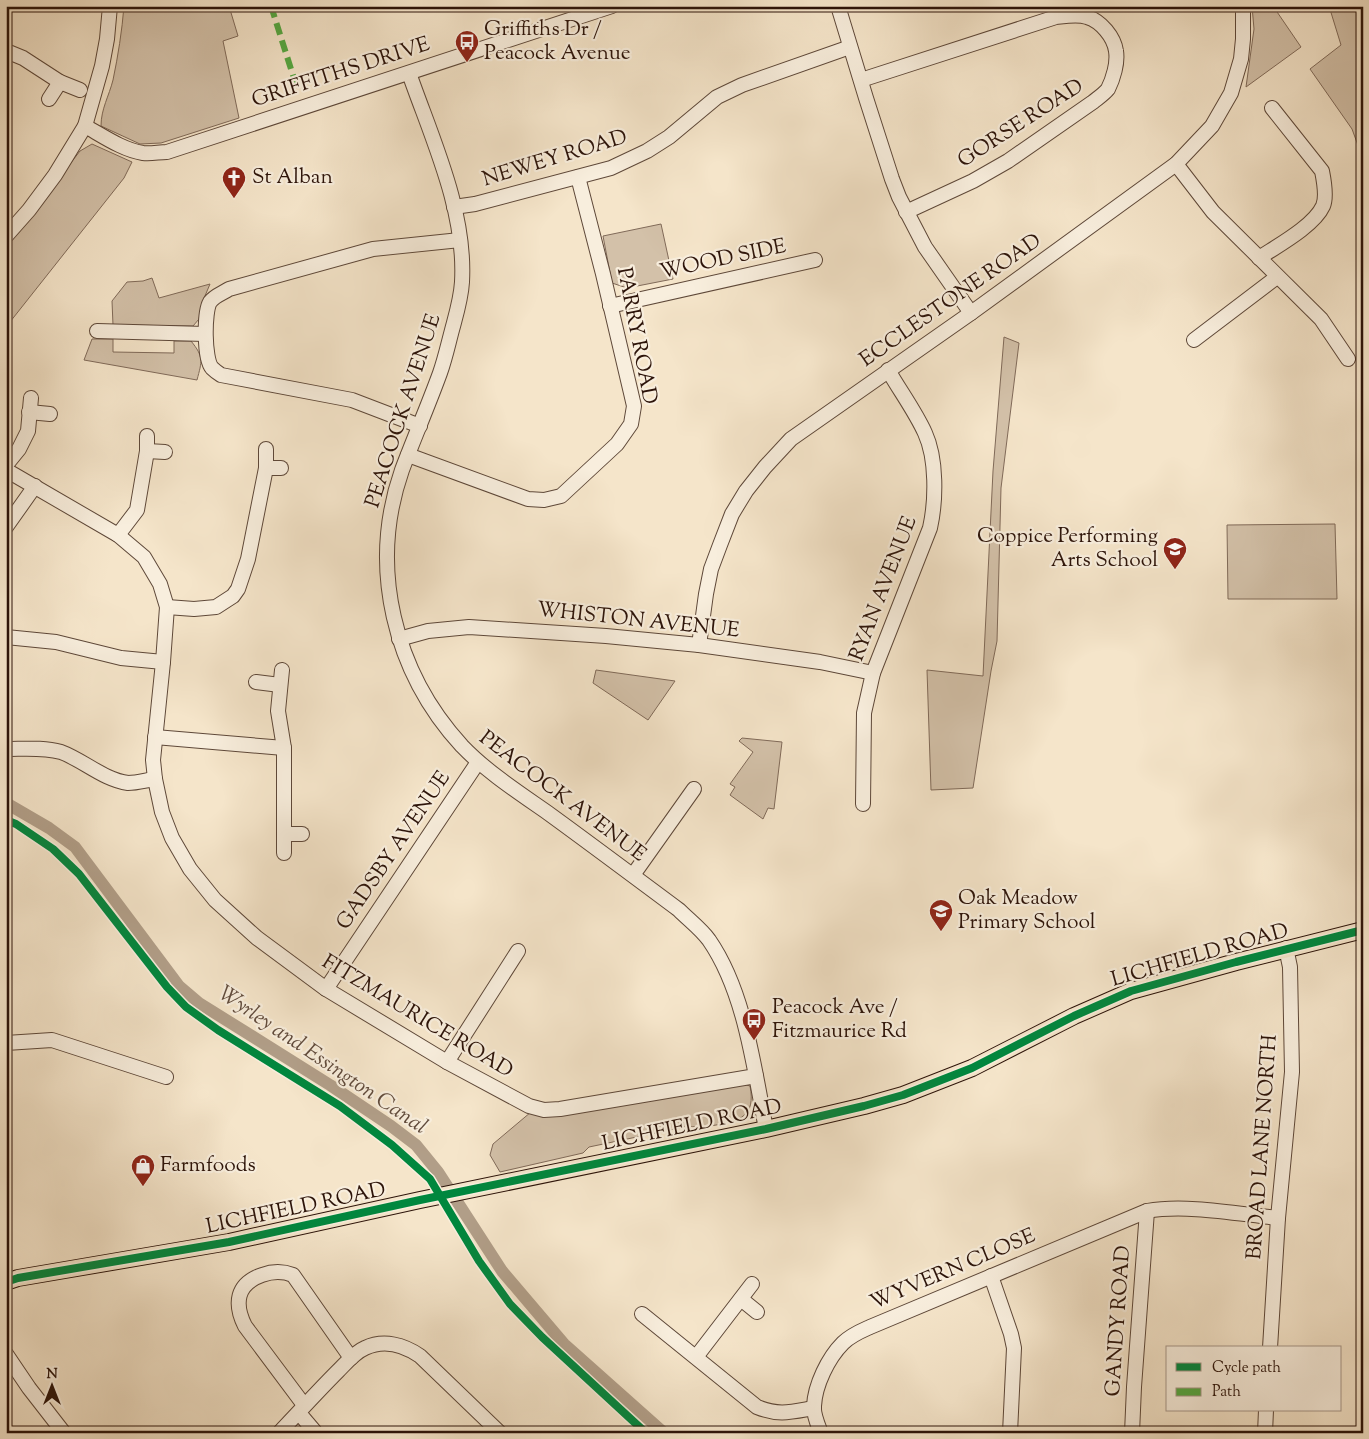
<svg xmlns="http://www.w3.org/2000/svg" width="1369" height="1439" font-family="'Sorts Mill Goudy',serif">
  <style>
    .green { fill: #d3c1a9; stroke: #806a59 }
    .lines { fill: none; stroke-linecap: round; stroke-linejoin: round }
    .canal { stroke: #b19e88; stroke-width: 12 }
    .minor-casing { stroke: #5e4839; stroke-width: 16 }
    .major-casing { stroke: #2c1309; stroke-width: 18 }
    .minor { stroke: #f8eedd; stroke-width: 14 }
    .major { stroke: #f5e5ca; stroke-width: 16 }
    .quiet { stroke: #54a841; stroke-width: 6; stroke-dasharray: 12 6; stroke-linecap: butt }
    .cycleway-casing { stroke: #f8eedd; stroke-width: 11 }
    .cycleway { stroke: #00873e; stroke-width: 8 }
    .labels { text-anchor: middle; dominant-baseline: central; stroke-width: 4.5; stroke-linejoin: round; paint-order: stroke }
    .poi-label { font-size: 21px; fill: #2c1309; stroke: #f8eedd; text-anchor: start }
    .street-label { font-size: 21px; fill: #2c1309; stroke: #f8eedd }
    .water-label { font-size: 22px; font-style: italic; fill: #614b3c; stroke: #f8eedd }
  </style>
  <rect width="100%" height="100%" fill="#f5e5ca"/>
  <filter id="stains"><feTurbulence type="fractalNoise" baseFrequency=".004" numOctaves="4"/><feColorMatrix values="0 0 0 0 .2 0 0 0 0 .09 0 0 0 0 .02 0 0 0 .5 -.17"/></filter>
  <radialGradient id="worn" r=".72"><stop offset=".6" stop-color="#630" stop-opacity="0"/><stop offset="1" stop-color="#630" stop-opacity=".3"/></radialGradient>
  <g class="green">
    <path d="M124,6H229L238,36L223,41L239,118L161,143L140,144L101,126C101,109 109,96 113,80C118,56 122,31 124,6Z"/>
    <polygon points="1252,6 1273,6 1301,47 1246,87 1254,29"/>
    <polygon points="1329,6 1363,6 1363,159 1352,129 1310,69 1341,45"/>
    <polygon points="92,144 132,162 124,178 6,327 6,246 80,151"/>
    <polygon points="661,224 673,279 627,288 612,283 603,236"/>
    <polygon points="152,278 159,298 210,284 202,303 199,319 193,326 113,325 112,301 127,282 143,281"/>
    <polygon points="1004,337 1019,343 1001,488 997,641 991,671 973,788 931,790 927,670 983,676 993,471"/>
    <path d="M92,339H113V352L174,353V341H191C204,357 202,361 197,380L84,360Z"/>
    <polygon points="1335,524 1337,599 1228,599 1227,525"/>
    <polygon points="596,670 675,681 648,720 593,683"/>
    <polygon points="742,738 782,742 774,809 768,808 763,819 730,795 735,787 730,784 753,752 739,741"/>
    <path d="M743,1084L750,1086C756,1116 740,1121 716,1125C706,1127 698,1128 689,1126L589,1147L583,1153L500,1172L490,1155L493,1144L531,1112L564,1115Z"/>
  </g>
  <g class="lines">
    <polyline class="canal" points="6,803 49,828 75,847 179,986 199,1003 330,1085 391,1126 416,1145 438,1172 502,1271 564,1344 664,1433"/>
    <g class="minor-casing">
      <g id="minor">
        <polyline points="838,6 866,98 892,179 899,197 925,247 971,313"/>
        <polyline points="6,51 23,58 60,82 80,90"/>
        <path d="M409,73C432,139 466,210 462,282C461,299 456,315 452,330C448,345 445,359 440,373C428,406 414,438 402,470C368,567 394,672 462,746C487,772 518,792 548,813C592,845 636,878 679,910C689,920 701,929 709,940C745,992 754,1068 766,1129"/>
        <path d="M861,80L1056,17C1066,16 1078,14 1087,17C1101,21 1114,37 1116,51C1118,63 1113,79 1108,89C1104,94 1098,98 1093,102L1008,161L973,181L906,212"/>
        <polyline points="49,99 60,82"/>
        <path d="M85,126C103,136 123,150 143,153C151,154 159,152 167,152L612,6"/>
        <polyline points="1176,164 1213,212 1321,319 1348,359"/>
        <polyline points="454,207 475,204 611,168 647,151 669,137 717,97 742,85 850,47"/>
        <polyline points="6,236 29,210 55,175 85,126 102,66 107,39 110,6"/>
        <path d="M1259,258C1277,246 1314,226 1323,206C1327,197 1324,181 1322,171L1272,108"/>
        <polyline points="610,306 815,260"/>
        <polyline points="97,331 205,334"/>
        <polyline points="1194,340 1277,277"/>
        <polyline points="29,412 50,414"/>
        <path d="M420,426L352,400L221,375C218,373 214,370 212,368C204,359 204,312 210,302C214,296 223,293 229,289L373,249L460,240"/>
        <polyline points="147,451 165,452"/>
        <polyline points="408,455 528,499 544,500 561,496 617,444 631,424 634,406 631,393 603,274 578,177"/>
        <polyline points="6,465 19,449 28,431 31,398"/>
        <polyline points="266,468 281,468"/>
        <polyline points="6,470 118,535 144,557 160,584 167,607 163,662 153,760 155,779 162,812 172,838 190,869 215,900 257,938 326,989 447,1062 529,1106 544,1110 560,1109 756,1076"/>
        <polyline points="6,527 35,486"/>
        <polyline points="118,535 137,510 147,451 147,436"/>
        <polyline points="167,607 194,609 216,607 233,596 238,589 248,559 266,468 266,449"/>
        <polyline points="6,637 56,642 121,658 163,662"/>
        <polyline points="399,639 428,631 469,627 606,636 699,645 820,662 873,673"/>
        <polyline points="699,645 706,594 711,569 720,545 732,514 746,491 765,467 791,439 971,313 1176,164 1212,126 1231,93 1241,59 1243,39 1243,6"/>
        <polyline points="282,670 278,711 284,748 284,853"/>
        <polyline points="256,682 280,685"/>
        <polyline points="155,737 284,748"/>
        <path d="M6,749C24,749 43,747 61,752C83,760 104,780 128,783C137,783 147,780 155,779"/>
        <path d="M863,804L864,713L873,673L930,528C936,501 937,459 925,433C915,411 900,391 888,370"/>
        <polyline points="284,834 302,834"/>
        <polyline points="633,875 694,789"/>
        <polyline points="326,989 478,762"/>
        <polyline points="6,1043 52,1040 166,1077"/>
        <polyline points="447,1062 518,951"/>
        <polyline points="991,1276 1011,1334 1014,1348 1010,1433"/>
        <polyline points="741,1299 757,1312"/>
        <path d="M642,1314L757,1407C779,1416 791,1412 814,1408"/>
        <polyline points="1270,1348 1278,1218 1292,1072 1290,967 1286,948"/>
        <polyline points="6,1354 29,1388 64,1433"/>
        <polyline points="696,1357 752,1284"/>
        <path d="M304,1405L245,1326C234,1304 236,1284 262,1275C273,1271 283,1271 293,1275L351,1358"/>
        <polyline points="299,1413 316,1433"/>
        <path d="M279,1433C299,1412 318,1391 338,1371C346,1363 355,1352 365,1348C384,1339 404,1345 420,1356L500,1433"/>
        <path d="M821,1433C818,1425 813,1414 814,1406C815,1385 828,1358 843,1343C851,1335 861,1331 870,1327L1147,1211C1186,1204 1238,1214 1278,1218"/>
        <polyline points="1132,1433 1134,1387 1147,1211"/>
        <polyline points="1265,1433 1266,1410"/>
      </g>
    </g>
    <g class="major-casing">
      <polyline id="major" points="6,1282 18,1278 229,1242 420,1200 766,1129 864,1106 903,1095 972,1068 1074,1016 1131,991 1236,962 1363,930"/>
    </g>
    <use href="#minor" class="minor"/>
    <use href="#major" class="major"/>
    <polyline class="quiet" points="271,6 297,88"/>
    <g class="cycleway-casing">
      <g id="cycleway">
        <polyline points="6,820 16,824 53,849 79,874 167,987 186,1007 218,1030 340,1106 392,1145 430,1179 479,1261 510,1304 542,1337 646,1433"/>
        <polyline points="6,1282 18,1278 229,1242 420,1200 766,1129 864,1106 903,1095 972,1068 1074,1016 1131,991 1236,962 1363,930"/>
      </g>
    </g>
    <use href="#cycleway" class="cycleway"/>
  </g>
  <defs>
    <g id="bus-pin" transform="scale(1.25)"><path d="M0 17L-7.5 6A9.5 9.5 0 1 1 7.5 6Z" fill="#8f2418" stroke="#f8eedd"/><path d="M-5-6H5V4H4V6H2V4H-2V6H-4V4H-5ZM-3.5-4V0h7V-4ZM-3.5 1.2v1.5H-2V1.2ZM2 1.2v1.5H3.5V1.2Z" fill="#fff"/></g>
    <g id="church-pin" transform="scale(1.25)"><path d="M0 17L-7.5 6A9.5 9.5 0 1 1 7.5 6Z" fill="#8f2418" stroke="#f8eedd"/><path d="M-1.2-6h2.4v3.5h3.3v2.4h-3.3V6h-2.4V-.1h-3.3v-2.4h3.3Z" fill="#fff"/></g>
    <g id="school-pin" transform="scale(1.25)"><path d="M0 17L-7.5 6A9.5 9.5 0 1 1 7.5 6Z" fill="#8f2418" stroke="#f8eedd"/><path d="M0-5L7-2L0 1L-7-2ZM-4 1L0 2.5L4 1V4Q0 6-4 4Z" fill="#fff"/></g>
    <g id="shop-pin" transform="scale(1.25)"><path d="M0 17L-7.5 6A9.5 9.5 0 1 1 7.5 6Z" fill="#8f2418" stroke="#f8eedd"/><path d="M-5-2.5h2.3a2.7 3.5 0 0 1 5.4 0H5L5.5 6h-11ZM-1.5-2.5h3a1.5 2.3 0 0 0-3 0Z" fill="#fff"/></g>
  </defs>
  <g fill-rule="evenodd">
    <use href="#bus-pin" x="467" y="42"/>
    <use href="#church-pin" x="234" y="178"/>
    <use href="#school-pin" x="1175" y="549"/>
    <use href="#school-pin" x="941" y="911"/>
    <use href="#bus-pin" x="754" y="1020"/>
    <use href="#shop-pin" x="143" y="1166"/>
  </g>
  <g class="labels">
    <g class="poi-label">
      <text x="484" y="30">Griffiths Dr /<tspan x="484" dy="24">Peacock Avenue</tspan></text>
      <text x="252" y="178">St Alban</text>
      <text x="1158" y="537" text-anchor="end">Coppice Performing<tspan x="1158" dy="24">Arts School</tspan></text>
      <text x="958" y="899">Oak Meadow<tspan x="958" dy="24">Primary School</tspan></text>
      <text x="772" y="1008">Peacock Ave /<tspan x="772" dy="24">Fitzmaurice Rd</tspan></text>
      <text x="160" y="1166">Farmfoods</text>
    </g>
    <g class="street-label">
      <text transform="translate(341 73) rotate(-18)">GRIFFITHS DRIVE</text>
      <text transform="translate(1021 124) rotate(-33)">GORSE ROAD</text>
      <text transform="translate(555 159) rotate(-17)">NEWEY ROAD</text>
      <text transform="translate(723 260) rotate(-12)">WOOD SIDE</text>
      <text transform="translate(951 301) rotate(-35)">ECCLESTONE ROAD</text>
      <text transform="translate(636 336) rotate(79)">PARRY ROAD</text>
      <text transform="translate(404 411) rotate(-72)">PEACOCK AVENUE</text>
      <text transform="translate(884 589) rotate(-69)">RYAN AVENUE</text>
      <text transform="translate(638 621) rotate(6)">WHISTON AVENUE</text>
      <text transform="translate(562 797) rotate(37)">PEACOCK AVENUE</text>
      <text transform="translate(394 851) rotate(-56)">GADSBY AVENUE</text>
      <text transform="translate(1200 956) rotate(-16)">LICHFIELD ROAD</text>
      <text transform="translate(417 1017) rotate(31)">FITZMAURICE ROAD</text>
      <text transform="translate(692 1126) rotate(-12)">LICHFIELD ROAD</text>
      <text transform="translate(1263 1147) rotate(-86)">BROAD LANE NORTH</text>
      <text transform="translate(296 1209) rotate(-12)">LICHFIELD ROAD</text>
      <text transform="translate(953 1270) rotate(-23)">WYVERN CLOSE</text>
      <text transform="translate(1119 1321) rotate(-86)">GANDY ROAD</text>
    </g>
    <g class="water-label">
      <text transform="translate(322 1061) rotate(34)">Wyrley and Essington Canal</text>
    </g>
  </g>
  <rect width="1369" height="1439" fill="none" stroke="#f5e5ca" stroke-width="25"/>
  <rect x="8" y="8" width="1354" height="1424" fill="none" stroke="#2c1309" stroke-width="2.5"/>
  <rect x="12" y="12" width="1344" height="1414" fill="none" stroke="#2c1309"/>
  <rect x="1166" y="1346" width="175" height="65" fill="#f8eedd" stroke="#a69688"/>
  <rect x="1176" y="1363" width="25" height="8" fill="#00873e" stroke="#a69688"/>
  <text x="1212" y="1372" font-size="15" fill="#2c1309">Cycle path</text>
  <rect x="1176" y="1388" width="25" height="8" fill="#54a841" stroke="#a69688"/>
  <text x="1212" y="1396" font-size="15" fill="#2c1309">Path</text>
  <g transform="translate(52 1386)" stroke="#f8eedd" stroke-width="4" paint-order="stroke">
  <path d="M0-4L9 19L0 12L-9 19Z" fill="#2c1309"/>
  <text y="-8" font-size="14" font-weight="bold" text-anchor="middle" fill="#2c1309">N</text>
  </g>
  <rect width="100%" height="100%" filter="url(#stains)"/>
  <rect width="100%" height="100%" fill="url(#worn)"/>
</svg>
